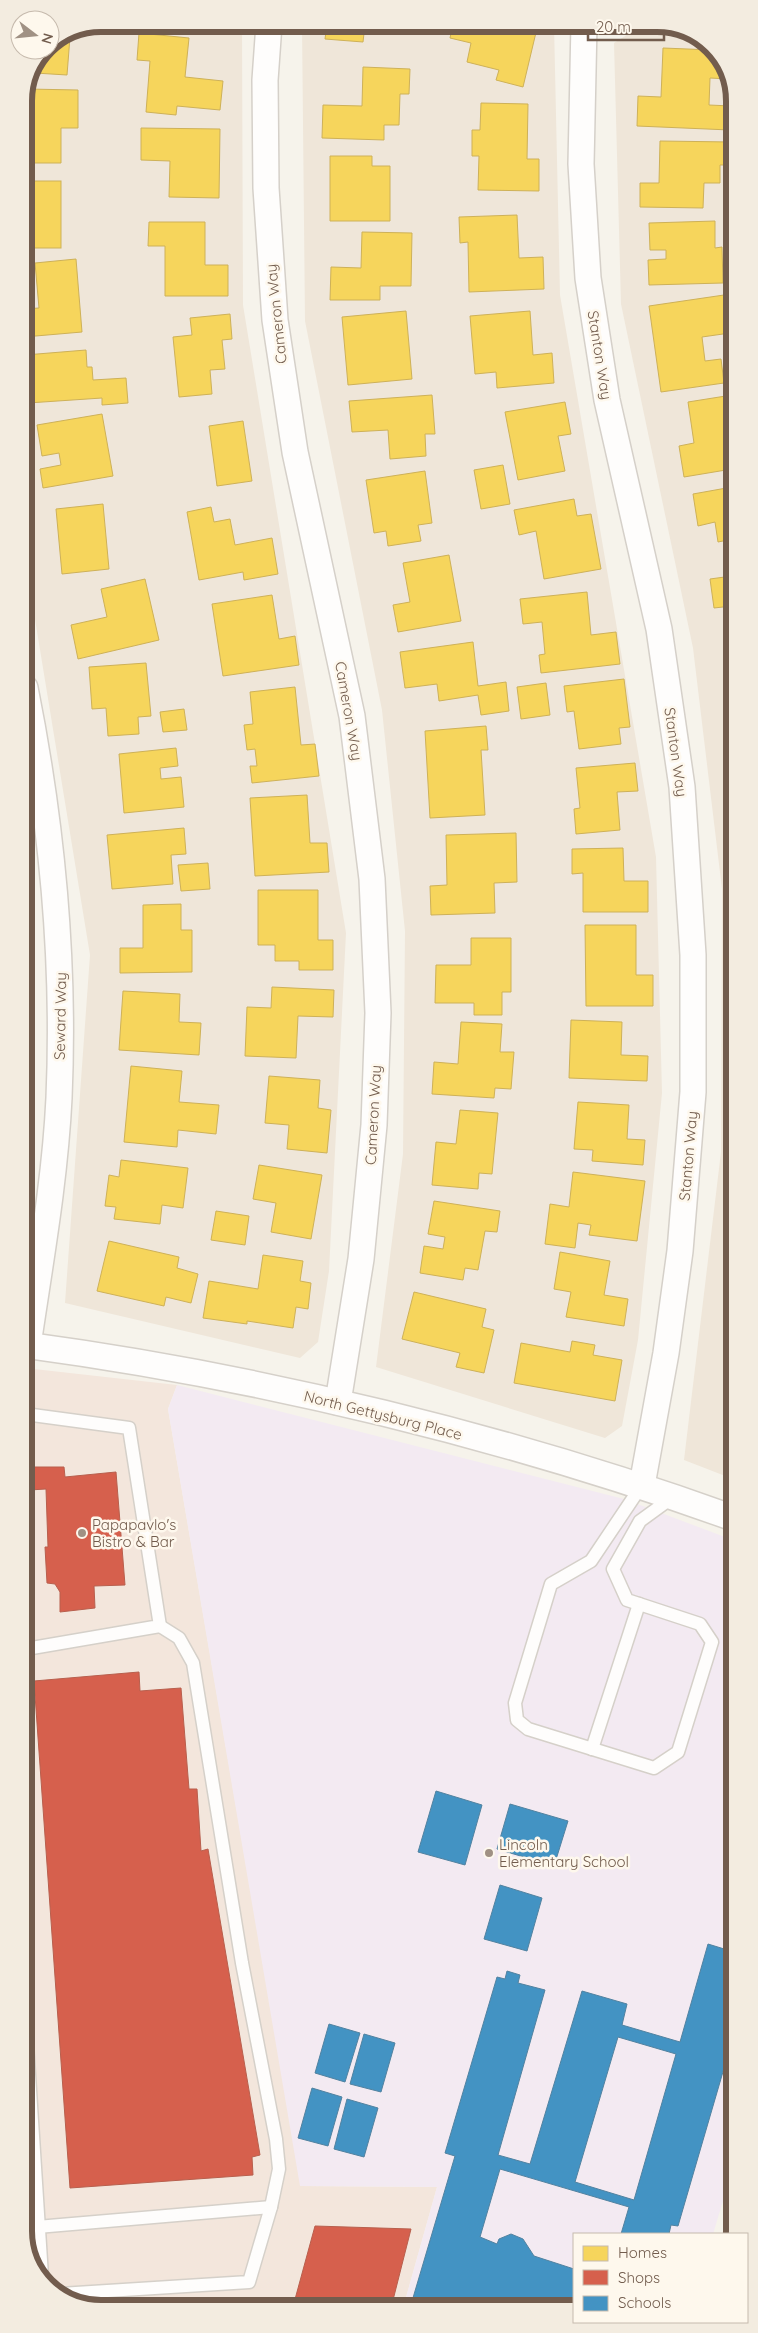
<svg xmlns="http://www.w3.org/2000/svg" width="758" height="2333" font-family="Quicksand,sans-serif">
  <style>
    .residential { fill: #efe6d9 }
    .commercial { fill: #f3e6dc }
    .education { fill: #f3eaf2 }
    .homes { fill: #f6d55c; stroke: #ceb158 }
    .shops { fill: #d6604d; stroke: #b85f4d }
    .schools { fill: #4393c3; stroke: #5182a0; fill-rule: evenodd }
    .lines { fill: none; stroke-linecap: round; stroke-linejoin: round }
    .lane-casing { stroke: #d5d0c9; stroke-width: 15 }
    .street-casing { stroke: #d5d0c9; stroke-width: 28 }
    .lane { stroke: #fefdfc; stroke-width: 12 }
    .street { stroke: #fefdfc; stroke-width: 25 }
    .poi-dot { fill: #a09184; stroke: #fef8ed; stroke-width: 2 }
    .labels { text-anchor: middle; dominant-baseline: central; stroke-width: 5; stroke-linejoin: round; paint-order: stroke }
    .street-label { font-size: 15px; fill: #725c4d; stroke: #fef8ed }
    .poi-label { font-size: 15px; fill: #725c4d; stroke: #fef8ed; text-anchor: start }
    .rim { fill: none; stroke: #725c4d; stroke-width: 6 }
  </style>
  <rect width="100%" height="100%" fill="#f6f3eb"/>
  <g class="residential">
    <polygon points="102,24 242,24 243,305 346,933 329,1271 318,1342 300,1358 65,1303 90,955 24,552 24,97 45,50 50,50 50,45"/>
    <polygon points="302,24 554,24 560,295 656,857 662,1093 638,1340 622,1426 605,1438 376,1367 403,1154 405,931 382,710 305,321"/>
    <polygon points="638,28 709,46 732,82 733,1479 684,1460 721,1152 722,889 693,648 621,304 614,43"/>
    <polygon points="25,919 30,950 25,1022"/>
  </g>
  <polygon class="commercial" points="25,1368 177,1385 168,1409 301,2186 437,2187 403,2308 96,2309 51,2290 26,2251"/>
  <polygon class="education" points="177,1385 624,1499 733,1540 734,2165 713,2234 574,2234 574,2307 403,2308 437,2187 300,2186 168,1409"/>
  <g class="homes">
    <polygon points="327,24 426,24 425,31 365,25 363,42 325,39"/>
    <polygon points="453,24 538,24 523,87 496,80 499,70 467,62 471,43 450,38"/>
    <polygon points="139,33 189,38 185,77 223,81 220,110 177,106 176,115 146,112 150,61 137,60"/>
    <polygon points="70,37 67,75 35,73 45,50 50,50 50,45"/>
    <polygon points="663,48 712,50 728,79 710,78 709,105 731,106 730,130 637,126 638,96 661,97"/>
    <polygon points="363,67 410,69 409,94 400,94 399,125 384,125 384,140 322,138 323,105 362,106"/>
    <polygon points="27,89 78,90 78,128 61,128 61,163 24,163 24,97"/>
    <polygon points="481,103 528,104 527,159 539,159 539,191 478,190 479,156 472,156 472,130 480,130"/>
    <polygon points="141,128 220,129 219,198 169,197 170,161 141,160"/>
    <polygon points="660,141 731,142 731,165 720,165 720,183 704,183 703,208 640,207 640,183 659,183"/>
    <polygon points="330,156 372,156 372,166 390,166 390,221 330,221"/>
    <rect x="24" y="181" width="37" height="67"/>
    <polygon points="517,215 519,258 543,257 544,289 469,292 468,242 460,243 459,217"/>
    <polygon points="715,221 715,248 722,247 723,283 649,285 648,260 666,259 666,250 650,250 649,223"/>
    <polygon points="149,222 205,222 205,265 228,265 228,296 165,296 165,246 148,246"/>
    <polygon points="362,232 412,233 411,286 380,286 380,300 330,300 331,267 361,268"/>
    <polygon points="76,259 82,332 24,337 24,309 39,308 35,263"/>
    <polygon points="724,295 730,333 702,337 705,361 721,359 724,383 661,392 649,306"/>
    <polygon points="406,311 412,379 348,385 342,317"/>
    <polygon points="530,311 533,355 552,353 554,383 497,388 496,372 475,374 470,316"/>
    <polygon points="230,314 232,339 222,340 225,369 210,370 212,394 179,397 173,337 192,335 190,318"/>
    <polygon points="86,350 87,367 92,367 93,380 126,378 128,403 102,405 102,398 28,403 25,355"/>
    <polygon points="432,395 435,434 425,434 426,456 390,459 388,430 352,432 349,401"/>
    <polygon points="732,395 732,469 684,477 679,446 694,443 688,402"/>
    <polygon points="565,402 571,434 558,436 565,471 518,480 505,412"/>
    <polygon points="102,414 113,476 43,488 40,469 61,465 59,453 42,456 37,425"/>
    <polygon points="243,421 252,481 217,486 209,426"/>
    <polygon points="503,465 510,504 481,509 474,470"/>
    <polygon points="425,471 432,523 418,525 421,541 388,546 386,531 374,533 366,480"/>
    <polygon points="732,487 732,553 730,554 728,540 718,542 715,522 698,526 693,494"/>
    <polygon points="574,499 577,516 591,514 601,569 544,579 536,531 519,535 514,510"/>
    <polygon points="103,504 109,569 62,574 56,509"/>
    <polygon points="211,507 214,522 230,519 235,545 272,538 278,574 244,580 243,572 199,580 187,512"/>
    <polygon points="449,555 461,621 398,632 393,605 410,602 403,563"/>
    <polygon points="732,576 732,606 714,608 710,579"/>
    <polygon points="145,579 159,640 78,659 71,625 107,617 101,589"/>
    <polygon points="587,592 591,635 616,632 620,664 541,673 539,655 545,654 542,622 523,624 520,599"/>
    <polygon points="272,595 279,639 295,636 299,665 223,676 212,604"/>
    <polygon points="473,642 478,686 506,682 509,711 481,715 478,695 439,701 437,684 405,688 400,652"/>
    <polygon points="146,663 151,716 138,717 139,734 108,736 106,708 92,709 89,667"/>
    <polygon points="624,679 630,727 619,728 621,744 579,749 574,711 567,712 564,686"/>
    <polygon points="546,683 550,715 521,719 517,687"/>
    <polygon points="295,687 301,745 315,744 319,776 252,783 250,766 257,766 255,749 247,750 244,725 253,724 250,692"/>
    <polygon points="184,709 187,730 163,732 160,712"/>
    <polygon points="486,726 488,750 481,750 485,815 430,818 425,731"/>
    <polygon points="176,748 178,766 160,768 161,779 181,777 184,807 124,813 119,754"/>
    <polygon points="635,763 638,791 617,792 620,830 576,834 574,809 580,808 576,768"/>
    <polygon points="307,795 310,843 327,843 329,872 255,876 250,798"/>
    <polygon points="184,828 186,854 171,855 173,884 112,889 107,835"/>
    <polygon points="516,833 517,882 494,883 495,913 431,915 430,886 447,885 446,835"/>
    <polygon points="623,848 624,881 648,881 648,912 583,912 583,873 572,874 572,849"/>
    <polygon points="208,863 210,889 181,891 178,865"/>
    <polygon points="258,890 318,890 318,940 333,940 333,970 299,970 299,961 275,961 275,945 258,945"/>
    <polygon points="181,904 181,930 192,930 192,972 120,973 120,948 143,948 143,905"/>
    <polygon points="585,925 636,925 636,975 653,975 653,1006 586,1006"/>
    <polygon points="471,938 511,938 511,992 502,992 502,1015 474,1015 474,1003 435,1003 436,965 471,965"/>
    <polygon points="272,987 334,990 333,1017 298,1016 296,1058 245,1056 247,1007 271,1008"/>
    <polygon points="123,991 180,994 179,1022 201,1023 199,1055 119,1050"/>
    <polygon points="571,1020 622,1022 621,1055 648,1056 647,1081 569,1078"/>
    <polygon points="461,1022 502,1024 500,1052 514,1052 511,1089 495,1088 494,1098 432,1094 434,1062 458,1064"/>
    <polygon points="131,1066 182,1071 179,1102 219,1105 216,1134 178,1130 177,1147 124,1142"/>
    <polygon points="269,1076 320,1080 318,1108 331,1110 327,1153 287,1149 289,1125 265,1123"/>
    <polygon points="578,1102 629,1105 627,1139 645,1140 643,1165 592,1161 593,1150 574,1149"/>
    <polygon points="460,1110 498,1113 492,1174 479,1173 478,1189 432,1185 436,1142 456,1144"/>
    <polygon points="121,1160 188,1168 183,1208 162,1205 160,1224 114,1219 116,1207 105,1206 109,1175 119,1177"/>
    <polygon points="259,1165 322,1175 311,1239 271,1232 276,1203 253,1199"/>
    <polygon points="573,1172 645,1181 637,1241 589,1235 591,1225 578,1223 575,1248 545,1244 550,1204 569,1207"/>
    <polygon points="434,1201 500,1211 497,1232 485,1231 478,1270 465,1268 463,1280 420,1273 424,1246 443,1249 445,1237 428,1234"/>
    <polygon points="216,1211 249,1216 245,1245 211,1240"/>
    <polygon points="109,1241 179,1257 177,1268 198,1274 191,1303 166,1297 164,1306 97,1291"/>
    <polygon points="560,1252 610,1261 604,1295 628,1299 624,1326 566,1317 571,1292 554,1289"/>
    <polygon points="263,1255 303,1261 300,1281 311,1283 308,1309 296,1307 293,1328 247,1321 247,1324 203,1318 209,1281 258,1289"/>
    <polygon points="414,1292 486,1309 482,1327 494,1330 484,1373 456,1367 460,1353 402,1339"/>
    <polygon points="572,1341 595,1345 593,1355 622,1360 615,1401 514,1383 521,1343 570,1352"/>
  </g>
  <g class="shops">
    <polygon points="28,1467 64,1467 65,1477 116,1472 125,1585 94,1586 95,1608 60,1612 60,1592 55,1584 47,1583 45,1547 48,1547 46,1489 29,1490"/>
    <polygon points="139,1672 140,1691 181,1688 189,1789 197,1789 201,1851 208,1849 260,2155 252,2157 253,2175 70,2188 34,1681"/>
    <polygon points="315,2226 411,2229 391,2308 280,2308 294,2303"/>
  </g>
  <g class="schools">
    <polygon points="436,1791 482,1805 465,1865 418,1852"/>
    <polygon points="510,1804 568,1821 554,1866 497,1849"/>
    <polygon points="500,1885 542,1898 527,1951 484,1939"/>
    <path d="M708,1944L734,1952V2034L678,2226L671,2225L669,2234H621L629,2207L500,2169L480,2237L497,2244L499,2239L511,2234L523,2239L534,2256L574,2269V2307L462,2308L454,2305L453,2308H410L455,2156L445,2153L497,1977L505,1979L507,1971L520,1975L518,1983L545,1990L498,2155L530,2164L582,1991L627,2004L622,2025L680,2042ZM618,2037L676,2054L634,2200L575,2182Z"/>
    <polygon points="329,2024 360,2033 345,2082 315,2073"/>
    <polygon points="364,2034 395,2043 381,2092 350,2084"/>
    <polygon points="312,2088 342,2097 328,2146 298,2138"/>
    <polygon points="347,2099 378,2108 364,2157 334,2149"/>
  </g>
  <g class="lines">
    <g class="lane-casing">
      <g id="lane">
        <polyline points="25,1414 129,1428 160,1626 26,1649"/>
        <polyline points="642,1485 591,1561 551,1584 515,1703 517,1720 528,1729 654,1768 678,1752 712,1642 700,1624 627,1600 613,1569 640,1521 673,1497"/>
        <polyline points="160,1626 179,1638 193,1663 242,1963 276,2139 279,2169 271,2207"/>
        <polyline points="592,1749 639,1604"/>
        <polyline points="26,2028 42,2276"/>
        <polyline points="37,2227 271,2207 249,2282 60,2294"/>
      </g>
    </g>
    <g class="street-casing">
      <g id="street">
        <polyline points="269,24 265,80 266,188 275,320 295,452 352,716 372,879 378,1013 374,1125 361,1259 338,1402"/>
        <polyline points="584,24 581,164 588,278 607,400 659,629 682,787 693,955 693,1092 680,1251 666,1353 642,1485"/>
        <path d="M25,688C52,823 65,960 59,1098C55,1181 40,1263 28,1345"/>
        <path d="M25,1345C263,1377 508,1437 733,1518"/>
      </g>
    </g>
    <use href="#lane" class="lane"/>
    <use href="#street" class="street"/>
  </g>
  <g class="poi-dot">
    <circle cx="82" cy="1533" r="5"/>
    <circle cx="489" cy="1853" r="5"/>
  </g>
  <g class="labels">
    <g class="street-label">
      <text transform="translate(276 314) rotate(-96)">Cameron Way</text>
      <text transform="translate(600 355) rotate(81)">Stanton Way</text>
      <text transform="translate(349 711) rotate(80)">Cameron Way</text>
      <text transform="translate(676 752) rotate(82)">Stanton Way</text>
      <text transform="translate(60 1016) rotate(-89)">Seward Way</text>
      <text transform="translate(373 1115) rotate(-87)">Cameron Way</text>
      <text transform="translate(688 1156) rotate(-85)">Stanton Way</text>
      <text transform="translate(383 1415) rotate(14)">North Gettysburg Place</text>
    </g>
    <g class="poi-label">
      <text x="92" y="1524">Papapavlo's<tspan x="92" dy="17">Bistro &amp; Bar</tspan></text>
      <text x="499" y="1844">Lincoln<tspan x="499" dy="17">Elementary School</tspan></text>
    </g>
  </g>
  <path d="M0 0H758V2333H0ZM101 32H657A69 69 0 0 1 726 101V2231A69 69 0 0 1 657 2300H101A69 69 0 0 1 32 2231V101A69 69 0 0 1 101 32Z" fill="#f3ece0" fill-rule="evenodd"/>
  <path class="rim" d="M101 32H657A69 69 0 0 1 726 101V2231A69 69 0 0 1 657 2300H101A69 69 0 0 1 32 2231V101A69 69 0 0 1 101 32Z"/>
  <rect x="573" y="2233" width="175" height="90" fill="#fef8ed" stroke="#c6baad"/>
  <rect x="583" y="2246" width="25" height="15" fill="#f6d55c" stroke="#c6baad"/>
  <text x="618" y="2258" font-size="15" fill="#725c4d">Homes</text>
  <rect x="583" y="2270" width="25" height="15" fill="#d6604d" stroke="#c6baad"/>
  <text x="618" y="2283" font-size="15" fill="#725c4d">Shops</text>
  <rect x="583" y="2296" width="25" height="15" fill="#4393c3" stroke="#c6baad"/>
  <text x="618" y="2308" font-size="15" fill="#725c4d">Schools</text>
  <g transform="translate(35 35) rotate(106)"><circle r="24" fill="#fef8ed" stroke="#c6baad"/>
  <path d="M0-4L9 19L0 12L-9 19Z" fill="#a09184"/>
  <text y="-8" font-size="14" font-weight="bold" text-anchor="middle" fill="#725c4d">N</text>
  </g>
  <path d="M588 32v8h76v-8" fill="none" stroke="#725c4d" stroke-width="2.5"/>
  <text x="596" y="32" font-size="15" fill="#725c4d" stroke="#fef8ed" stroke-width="4" paint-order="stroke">20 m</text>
</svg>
